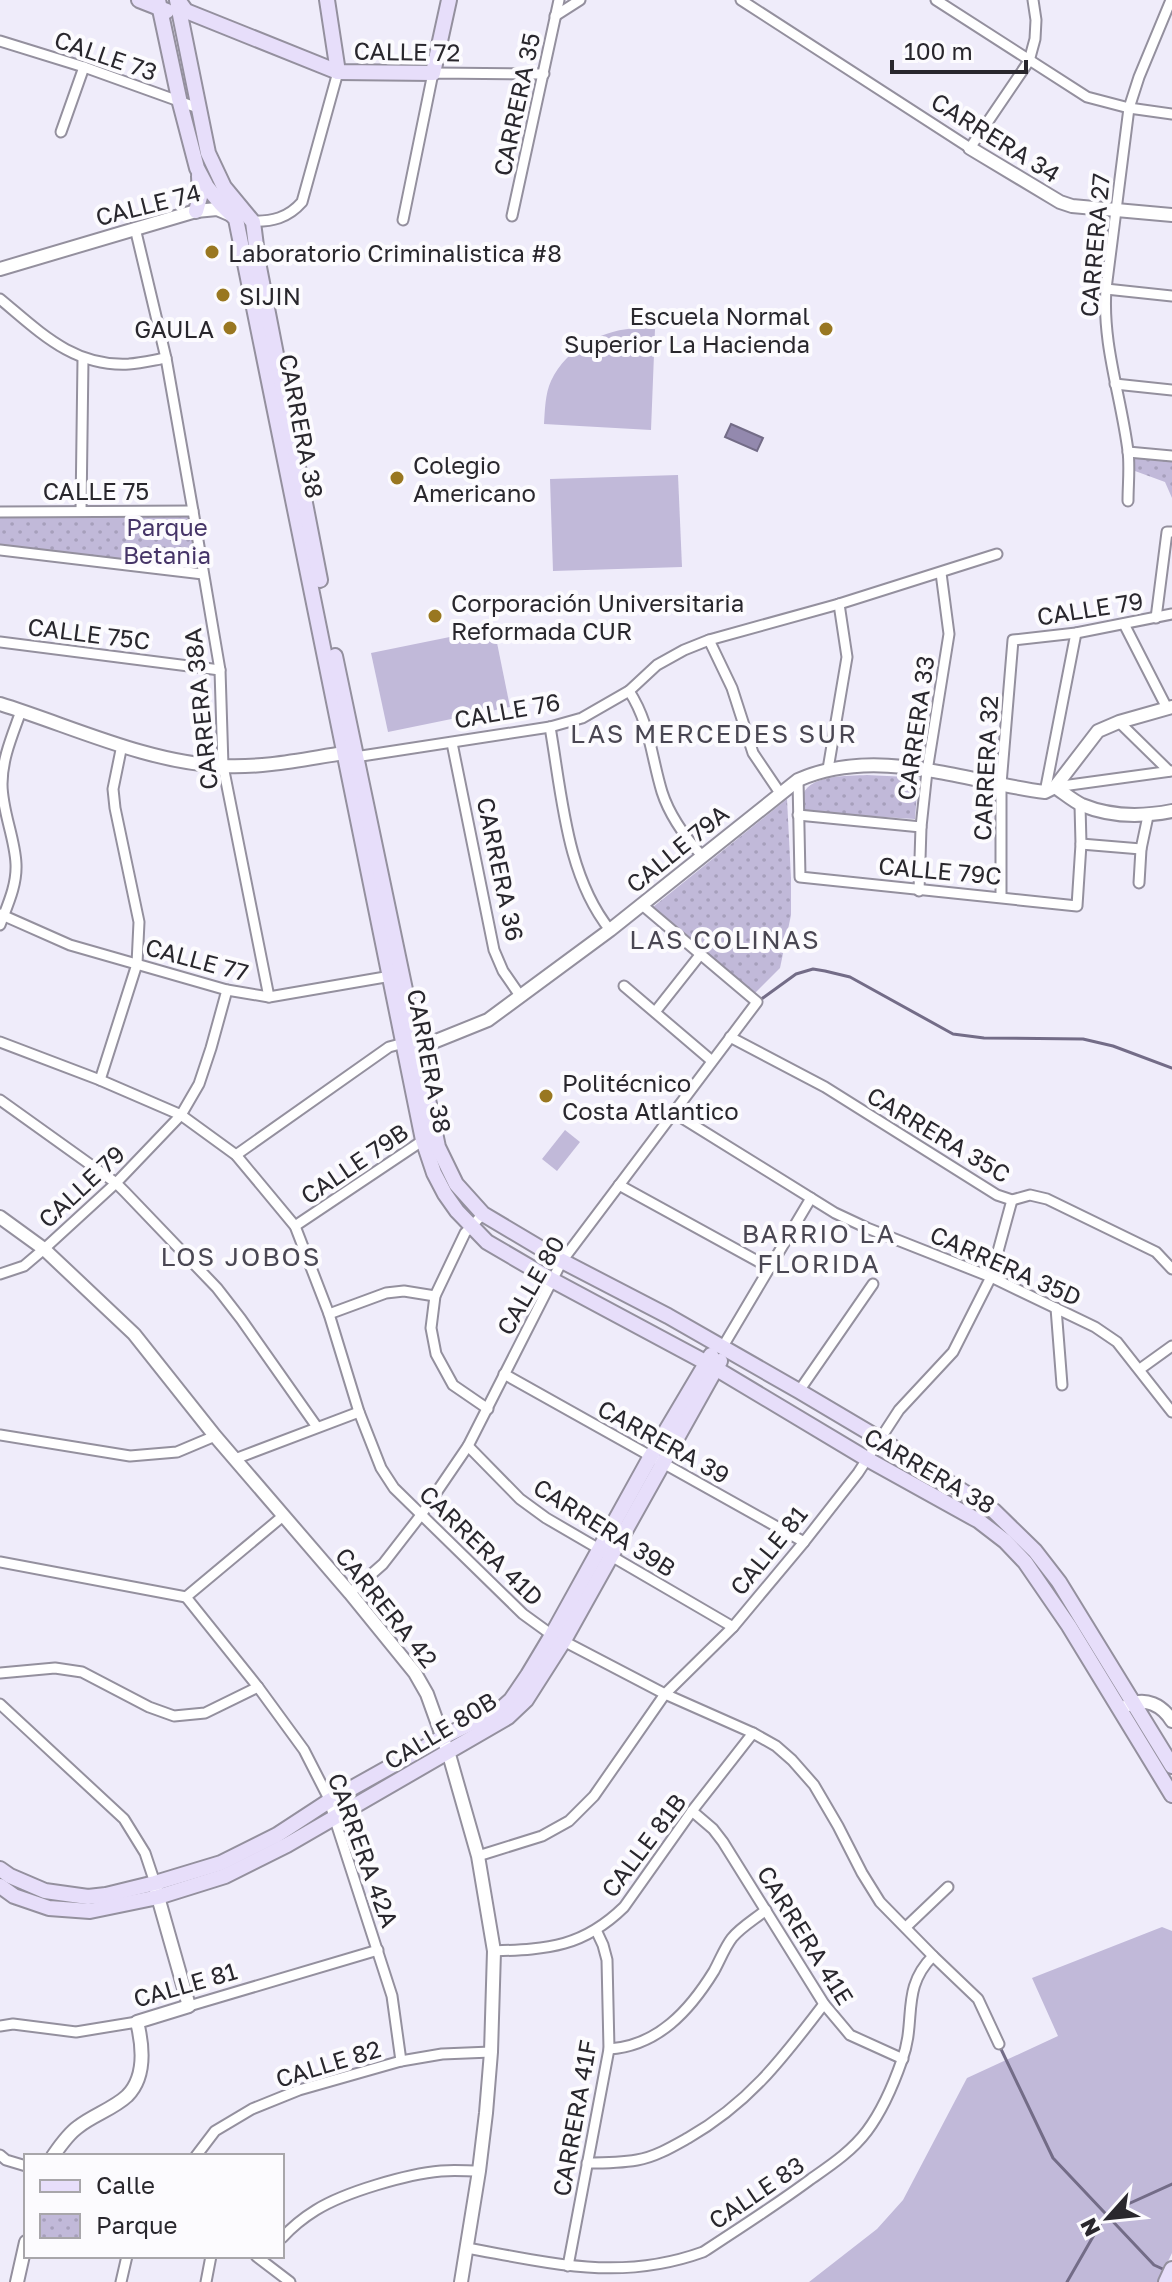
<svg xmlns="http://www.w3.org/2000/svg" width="1172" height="2282" font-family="'Golos Text',sans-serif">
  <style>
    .grass { fill: #c1b9d9 }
    .park { fill: url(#park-dots) }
    .water { fill: #9389ae; stroke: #736c87; stroke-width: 2 }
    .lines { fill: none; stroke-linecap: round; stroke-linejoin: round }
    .stream { stroke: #736c87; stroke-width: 3 }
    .minor-casing { stroke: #94909e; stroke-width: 13 }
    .tertiary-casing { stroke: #94909e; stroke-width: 16 }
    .secondary-casing { stroke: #94909e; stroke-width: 18 }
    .minor { stroke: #fff; stroke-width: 9 }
    .tertiary { stroke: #fff; stroke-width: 12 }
    .secondary { stroke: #e7defa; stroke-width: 14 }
    .poi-dot { fill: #997721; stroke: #fcfbfe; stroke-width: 3 }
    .labels { text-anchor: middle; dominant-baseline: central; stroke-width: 8; stroke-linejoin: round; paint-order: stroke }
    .street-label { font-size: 24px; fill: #29272d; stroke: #fcfbfe }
    .poi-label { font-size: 24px; fill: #29272d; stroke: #fcfbfe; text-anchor: start }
    .park-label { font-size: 24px; fill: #453467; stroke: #fcfbfe }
    .neighbourhood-label { font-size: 26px; letter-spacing: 2px; fill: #4a4753; stroke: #fcfbfe }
  </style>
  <defs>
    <pattern id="park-dots" width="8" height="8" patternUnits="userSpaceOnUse" patternTransform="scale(2)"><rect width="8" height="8" fill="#c1b9d9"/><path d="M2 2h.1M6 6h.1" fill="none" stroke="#a69fbb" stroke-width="1.8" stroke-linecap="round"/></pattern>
  </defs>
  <rect width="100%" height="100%" fill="#efecfa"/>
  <g class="grass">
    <path d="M639,328L655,329L651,430L544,424C545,410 545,394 551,381C567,347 604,329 639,328Z"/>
    <polygon points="678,475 682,567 553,571 550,479"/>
    <polygon points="494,628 510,707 388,732 371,653"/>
    <polygon points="565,1130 580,1142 557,1171 542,1159"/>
    <polygon points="1162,1927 1172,1931 1172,2253 1158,2282 809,2282 877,2229 903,2200 967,2078 1058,2036 1032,1978"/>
  </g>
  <g class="park">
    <polygon points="1133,457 1172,461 1172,498 1165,482 1135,471"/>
    <polygon points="193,511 203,574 0,550 0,512"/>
    <path d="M867,775L907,777L918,780L915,819L803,812C802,808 801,803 802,799C805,774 849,776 867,775Z"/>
    <polygon points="787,799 791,878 791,915 780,968 754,994 653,907"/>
  </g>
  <polygon class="water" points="731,424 763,438 757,451 725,437"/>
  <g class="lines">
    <g class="stream">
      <polyline points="760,1000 796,974 813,969 825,971 850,977 953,1034 984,1038 1083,1039 1113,1046 1172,1068"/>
      <polyline points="1000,2047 1053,2158 1154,2265 1165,2270"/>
      <polyline points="1067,2282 1106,2214 1172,2184"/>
    </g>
    <g class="minor-casing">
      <g id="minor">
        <polyline points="741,0 970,148 1029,61 1035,39 1036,20 1033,0"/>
        <polyline points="936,0 1087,97 1129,108 1172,114"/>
        <polyline points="555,16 580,0"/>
        <polyline points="0,41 84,67 198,108"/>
        <polyline points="61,132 84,67"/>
        <polyline points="512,216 559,0"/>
        <polyline points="403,220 433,73 544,74"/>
        <path d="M251,221C272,222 288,218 302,202L338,72"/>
        <polyline points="135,228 166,358 193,511 220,670 223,766 269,997"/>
        <polyline points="1106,289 1172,296"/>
        <path d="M0,299C40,332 73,367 129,364C141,363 154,360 166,358"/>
        <polyline points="1115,384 1172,390"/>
        <polyline points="1128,452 1172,456"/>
        <path d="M1128,501C1128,485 1130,467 1128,451C1121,396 1102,344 1106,289L1129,108L1139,77L1171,0"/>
        <polyline points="81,511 83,359"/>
        <polyline points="0,512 193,511"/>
        <polyline points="0,550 203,574"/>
        <polyline points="1156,618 1167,532 1172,532"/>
        <polyline points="1124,624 1167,708"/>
        <polyline points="709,640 732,688 753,753 780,793"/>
        <polyline points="0,642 220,670"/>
        <path d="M629,691C650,723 651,756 662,792C670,817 685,837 702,856"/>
        <polyline points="1119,722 1169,771"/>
        <path d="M550,727C562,795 566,875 610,930"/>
        <polyline points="452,743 494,950 503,971 521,997"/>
        <polyline points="351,755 355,757 550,727 582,718 629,691 657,665 684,650 709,640 839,604 997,554"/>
        <polyline points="828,769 847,657 839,604"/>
        <polyline points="798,780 800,877 1077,906 1081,844 1080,805"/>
        <polyline points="1055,787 1172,771"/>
        <polyline points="1045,792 1076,633"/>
        <polyline points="798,815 921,827"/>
        <polyline points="1081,844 1141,849"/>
        <polyline points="1139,883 1141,849 1148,816"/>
        <polyline points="919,891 921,827 927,771 949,634 941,573"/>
        <polyline points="1001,897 1001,784 1013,640 1076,633 1172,614"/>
        <polyline points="0,914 70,945 227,990 269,997 391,976"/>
        <path d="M0,925C7,906 17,886 16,864C15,838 2,811 2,784C2,758 13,734 21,711"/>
        <polyline points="624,986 712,1061"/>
        <polyline points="655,1012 700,955"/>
        <polyline points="730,1037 825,1087 997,1195 1012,1200 1030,1195 1047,1199 1156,1252 1172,1269"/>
        <polyline points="0,1042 100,1080 181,1115 236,1155 295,1226 329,1314 359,1412 381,1468 394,1488 523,1614 552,1635 665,1694 753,1733 776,1746 792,1760 814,1785 838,1826 862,1873 880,1902 933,1956 978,1999 999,2044"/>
        <polyline points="100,1080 137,964 139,922 115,808 113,789 122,745"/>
        <polyline points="0,1100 116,1183 125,1192 217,1288 241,1319 317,1427"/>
        <polyline points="674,1113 835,1213 867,1228 991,1277 1095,1327 1117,1342 1172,1412"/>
        <polyline points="236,1155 389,1047 404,1043"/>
        <polyline points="619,1185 770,1268"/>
        <polyline points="483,1214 465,1233 435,1296 431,1328 436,1354 453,1385 488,1409"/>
        <polyline points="295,1226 425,1139"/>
        <polyline points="0,1274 24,1266 44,1249 116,1183 181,1115 199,1084 211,1048 227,990"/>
        <polyline points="1056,1308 1062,1385"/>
        <polyline points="329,1314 386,1293 404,1291 435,1296"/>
        <polyline points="722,1348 811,1198"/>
        <polyline points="1140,1369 1172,1346"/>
        <polyline points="504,1374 804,1542"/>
        <polyline points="799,1391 873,1284"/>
        <polyline points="0,1435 130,1456 177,1452 215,1436"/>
        <polyline points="468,1446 520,1499 546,1518 733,1627"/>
        <polyline points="235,1459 359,1412"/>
        <polyline points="0,1562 186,1597"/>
        <polyline points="350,1593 383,1564 421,1515 468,1446 562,1261 757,1002 641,904"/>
        <polyline points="186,1597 258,1687 304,1750 327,1795 392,1996 401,2061"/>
        <polyline points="186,1597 283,1516"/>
        <polyline points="0,1673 55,1668 82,1672 149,1707 174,1716 205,1713 258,1687"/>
        <polyline points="0,1704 124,1819 145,1853 155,1883"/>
        <polyline points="692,1811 713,1829 723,1842 824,2004 850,2035 903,2059"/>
        <polyline points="478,1856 542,1836 569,1821 594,1796 665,1694 733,1627 804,1542 858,1473 899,1410 953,1352 991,1277 1012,1200"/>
        <polyline points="906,1927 948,1887"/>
        <path d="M494,1951C549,1949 583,1947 624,1907L692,1811L753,1733"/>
        <polyline points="189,2006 378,1950"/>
        <polyline points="0,2026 13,2024 76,2032 137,2022"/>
        <path d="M609,2049C658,2046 690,2010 714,1971C720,1960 725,1947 732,1938C741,1927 755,1919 766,1910"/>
        <polyline points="0,2155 6,2160 26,2166"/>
        <polyline points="196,2156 215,2131 252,2109 299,2090 401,2061 442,2054 491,2052"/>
        <path d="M587,2163C603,2163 620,2163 637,2160C655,2157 672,2147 688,2138C749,2103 782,2059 824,2004"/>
        <path d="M282,2238C292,2227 303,2218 316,2210C345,2192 407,2174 441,2171C454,2170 467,2171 479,2171"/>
        <path d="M467,2248C551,2263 620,2282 703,2252C740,2228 776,2205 811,2179C831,2165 852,2151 867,2131C882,2111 894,2083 902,2060C917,2020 900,1989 933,1956"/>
        <polyline points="256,2256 290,2282"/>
        <polyline points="568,2266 609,2049 607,1960 603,1945 596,1930"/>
        <polyline points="121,2282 127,2256"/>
        <polyline points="206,2282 211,2256"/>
      </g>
    </g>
    <g class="tertiary-casing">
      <g id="tertiary">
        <polyline points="970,148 1060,202 1072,206 1172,215"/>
        <polyline points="0,269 196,211 217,209 231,215"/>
        <path d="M0,704C71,726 148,763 223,766C264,768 304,759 344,753"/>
        <path d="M1055,787C1064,793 1073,801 1082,805C1111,817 1142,817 1172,811"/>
        <path d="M411,1046L426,1045L488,1020L610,930L798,780C877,745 965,782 1045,792L1055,787L1098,731L1119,722L1172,707"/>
        <polyline points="0,1217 44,1249 134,1334 215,1436 350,1593 415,1673 427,1694 450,1758 478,1856 494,1951 491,2052 486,2113 479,2171 461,2282"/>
        <path d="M1128,1705C1146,1697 1162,1705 1172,1721"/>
        <path d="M53,2156C60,2146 68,2134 78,2127C93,2115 113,2109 127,2096C146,2077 143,2046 137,2022L189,2006L156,1890"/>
        <polyline points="17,2282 26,2242"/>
      </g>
    </g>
    <g class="secondary-casing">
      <g id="secondary">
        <polyline points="139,0 167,11"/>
        <polyline points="158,0 180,103 197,168 207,187 221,204 236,219 423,1140 434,1173 445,1194 457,1211 487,1242 552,1280 705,1362 867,1459 979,1521 1005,1541 1025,1562 1069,1626 1172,1795"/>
        <polyline points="177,0 208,153 224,187 253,222 258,262 320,580"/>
        <polyline points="178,0 186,11 338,72 433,73 449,0"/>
        <polyline points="327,0 338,72"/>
        <polyline points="196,211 200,197 199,176"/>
        <polyline points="335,656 438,1147 456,1184 483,1214 562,1261 668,1316 799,1391 880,1439 994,1511 1035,1551 1059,1582 1172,1766"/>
        <polyline points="0,1869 10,1876 45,1891 88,1897 106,1895 155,1883 221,1863 277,1835 329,1801 443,1737 502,1708 511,1700 528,1675 552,1635 651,1456 711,1355"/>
        <polyline points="0,1886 14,1896 49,1908 90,1911 158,1897 225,1876 287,1845 508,1717 526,1700 563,1642 720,1361"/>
        <polyline points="1166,2282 1172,2269"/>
      </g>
    </g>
    <use href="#minor" class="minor"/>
    <use href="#tertiary" class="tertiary"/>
    <use href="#secondary" class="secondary"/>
  </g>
  <g class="poi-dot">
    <circle cx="212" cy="252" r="8"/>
    <circle cx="223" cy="295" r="8"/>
    <circle cx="230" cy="328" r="8"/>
    <circle cx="826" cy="329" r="8"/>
    <circle cx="397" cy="478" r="8"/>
    <circle cx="435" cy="616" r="8"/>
    <circle cx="546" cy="1096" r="8"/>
  </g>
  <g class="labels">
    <g class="street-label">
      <text transform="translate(407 51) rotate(1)">CALLE 72</text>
      <text transform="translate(106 55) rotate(19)">CALLE 73</text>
      <text transform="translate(516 104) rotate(-78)">CARRERA 35</text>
      <text transform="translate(996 137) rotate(32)">CARRERA 34</text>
      <text transform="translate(148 204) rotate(-14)">CALLE 74</text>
      <text transform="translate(1094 245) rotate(-85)">CARRERA 27</text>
      <text transform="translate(302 426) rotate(79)">CARRERA 38</text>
      <text x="96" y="490">CALLE 75</text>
      <text transform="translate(1090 608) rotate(-9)">CALLE 79</text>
      <text transform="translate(89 633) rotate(7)">CALLE 75C</text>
      <text transform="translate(200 709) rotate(-96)">CARRERA 38A</text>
      <text transform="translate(507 710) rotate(-10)">CALLE 76</text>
      <text transform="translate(915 728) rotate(-82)">CARRERA 33</text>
      <text transform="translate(985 768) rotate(-87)">CARRERA 32</text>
      <text transform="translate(677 848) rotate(-39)">CALLE 79A</text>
      <text transform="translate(501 869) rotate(78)">CARRERA 36</text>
      <text transform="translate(940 870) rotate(5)">CALLE 79C</text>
      <text transform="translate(197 959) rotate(15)">CALLE 77</text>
      <text transform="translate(430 1061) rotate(79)">CARRERA 38</text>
      <text transform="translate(939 1134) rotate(31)">CARRERA 35C</text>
      <text transform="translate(354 1163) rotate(-34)">CALLE 79B</text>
      <text transform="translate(81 1186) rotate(-43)">CALLE 79</text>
      <text transform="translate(1006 1265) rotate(24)">CARRERA 35D</text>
      <text transform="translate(530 1285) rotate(-60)">CALLE 80</text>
      <text transform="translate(664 1441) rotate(29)">CARRERA 39</text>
      <text transform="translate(930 1470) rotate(30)">CARRERA 38</text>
      <text transform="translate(605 1527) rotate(32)">CARRERA 39B</text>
      <text transform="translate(482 1545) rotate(44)">CARRERA 41D</text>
      <text transform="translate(768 1550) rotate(-51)">CALLE 81</text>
      <text transform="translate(387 1607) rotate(51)">CARRERA 42</text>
      <text transform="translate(440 1730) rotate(-31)">CALLE 80B</text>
      <text transform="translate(643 1845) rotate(-53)">CALLE 81B</text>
      <text transform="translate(364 1850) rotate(70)">CARRERA 42A</text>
      <text transform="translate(806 1935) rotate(58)">CARRERA 41E</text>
      <text transform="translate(185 1984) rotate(-16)">CALLE 81</text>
      <text transform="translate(328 2063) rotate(-17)">CALLE 82</text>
      <text transform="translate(574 2118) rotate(-80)">CARRERA 41F</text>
      <text transform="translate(756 2192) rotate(-34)">CALLE 83</text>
    </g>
    <g class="poi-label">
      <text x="228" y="252">Laboratorio Criminalistica #8</text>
      <text x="239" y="295">SIJIN</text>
      <text x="810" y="315" text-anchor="end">Escuela Normal<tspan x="810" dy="28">Superior La Hacienda</tspan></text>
      <text x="214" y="328" text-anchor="end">GAULA</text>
      <text x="413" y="464">Colegio<tspan x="413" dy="28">Americano</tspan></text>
      <text x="451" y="602">Corporación Universitaria<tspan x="451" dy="28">Reformada CUR</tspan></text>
      <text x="562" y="1082">Politécnico<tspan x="562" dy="28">Costa Atlantico</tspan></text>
    </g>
    <g class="park-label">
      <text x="167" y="526">Parque<tspan x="167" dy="28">Betania</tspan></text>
    </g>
    <g class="neighbourhood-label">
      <text x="714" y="733">LAS MERCEDES SUR</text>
      <text x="725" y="939">LAS COLINAS</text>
      <text x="819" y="1233">BARRIO LA<tspan x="819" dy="30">FLORIDA</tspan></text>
      <text x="241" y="1256">LOS JOBOS</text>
    </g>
  </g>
  <rect x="24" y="2154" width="260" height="104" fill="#fcfbfe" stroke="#a8a6aa" stroke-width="2"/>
  <rect x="40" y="2180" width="40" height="12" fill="#e7defa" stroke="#a8a6aa" stroke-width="2"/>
  <text x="96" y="2194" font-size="24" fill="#29272d">Calle</text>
  <rect x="40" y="2214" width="40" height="24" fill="url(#park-dots)" stroke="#a8a6aa" stroke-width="2"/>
  <text x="96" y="2234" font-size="24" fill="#29272d">Parque</text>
  <g transform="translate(1108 2218) rotate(243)" stroke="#fcfbfe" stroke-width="6" paint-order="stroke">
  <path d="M0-6L14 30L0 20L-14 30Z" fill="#29272d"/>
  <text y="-12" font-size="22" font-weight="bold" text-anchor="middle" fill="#29272d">N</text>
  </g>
  <path d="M892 60v12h134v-12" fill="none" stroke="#29272d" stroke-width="4"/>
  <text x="904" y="60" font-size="24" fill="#29272d" stroke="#fcfbfe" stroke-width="6" paint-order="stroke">100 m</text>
</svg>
